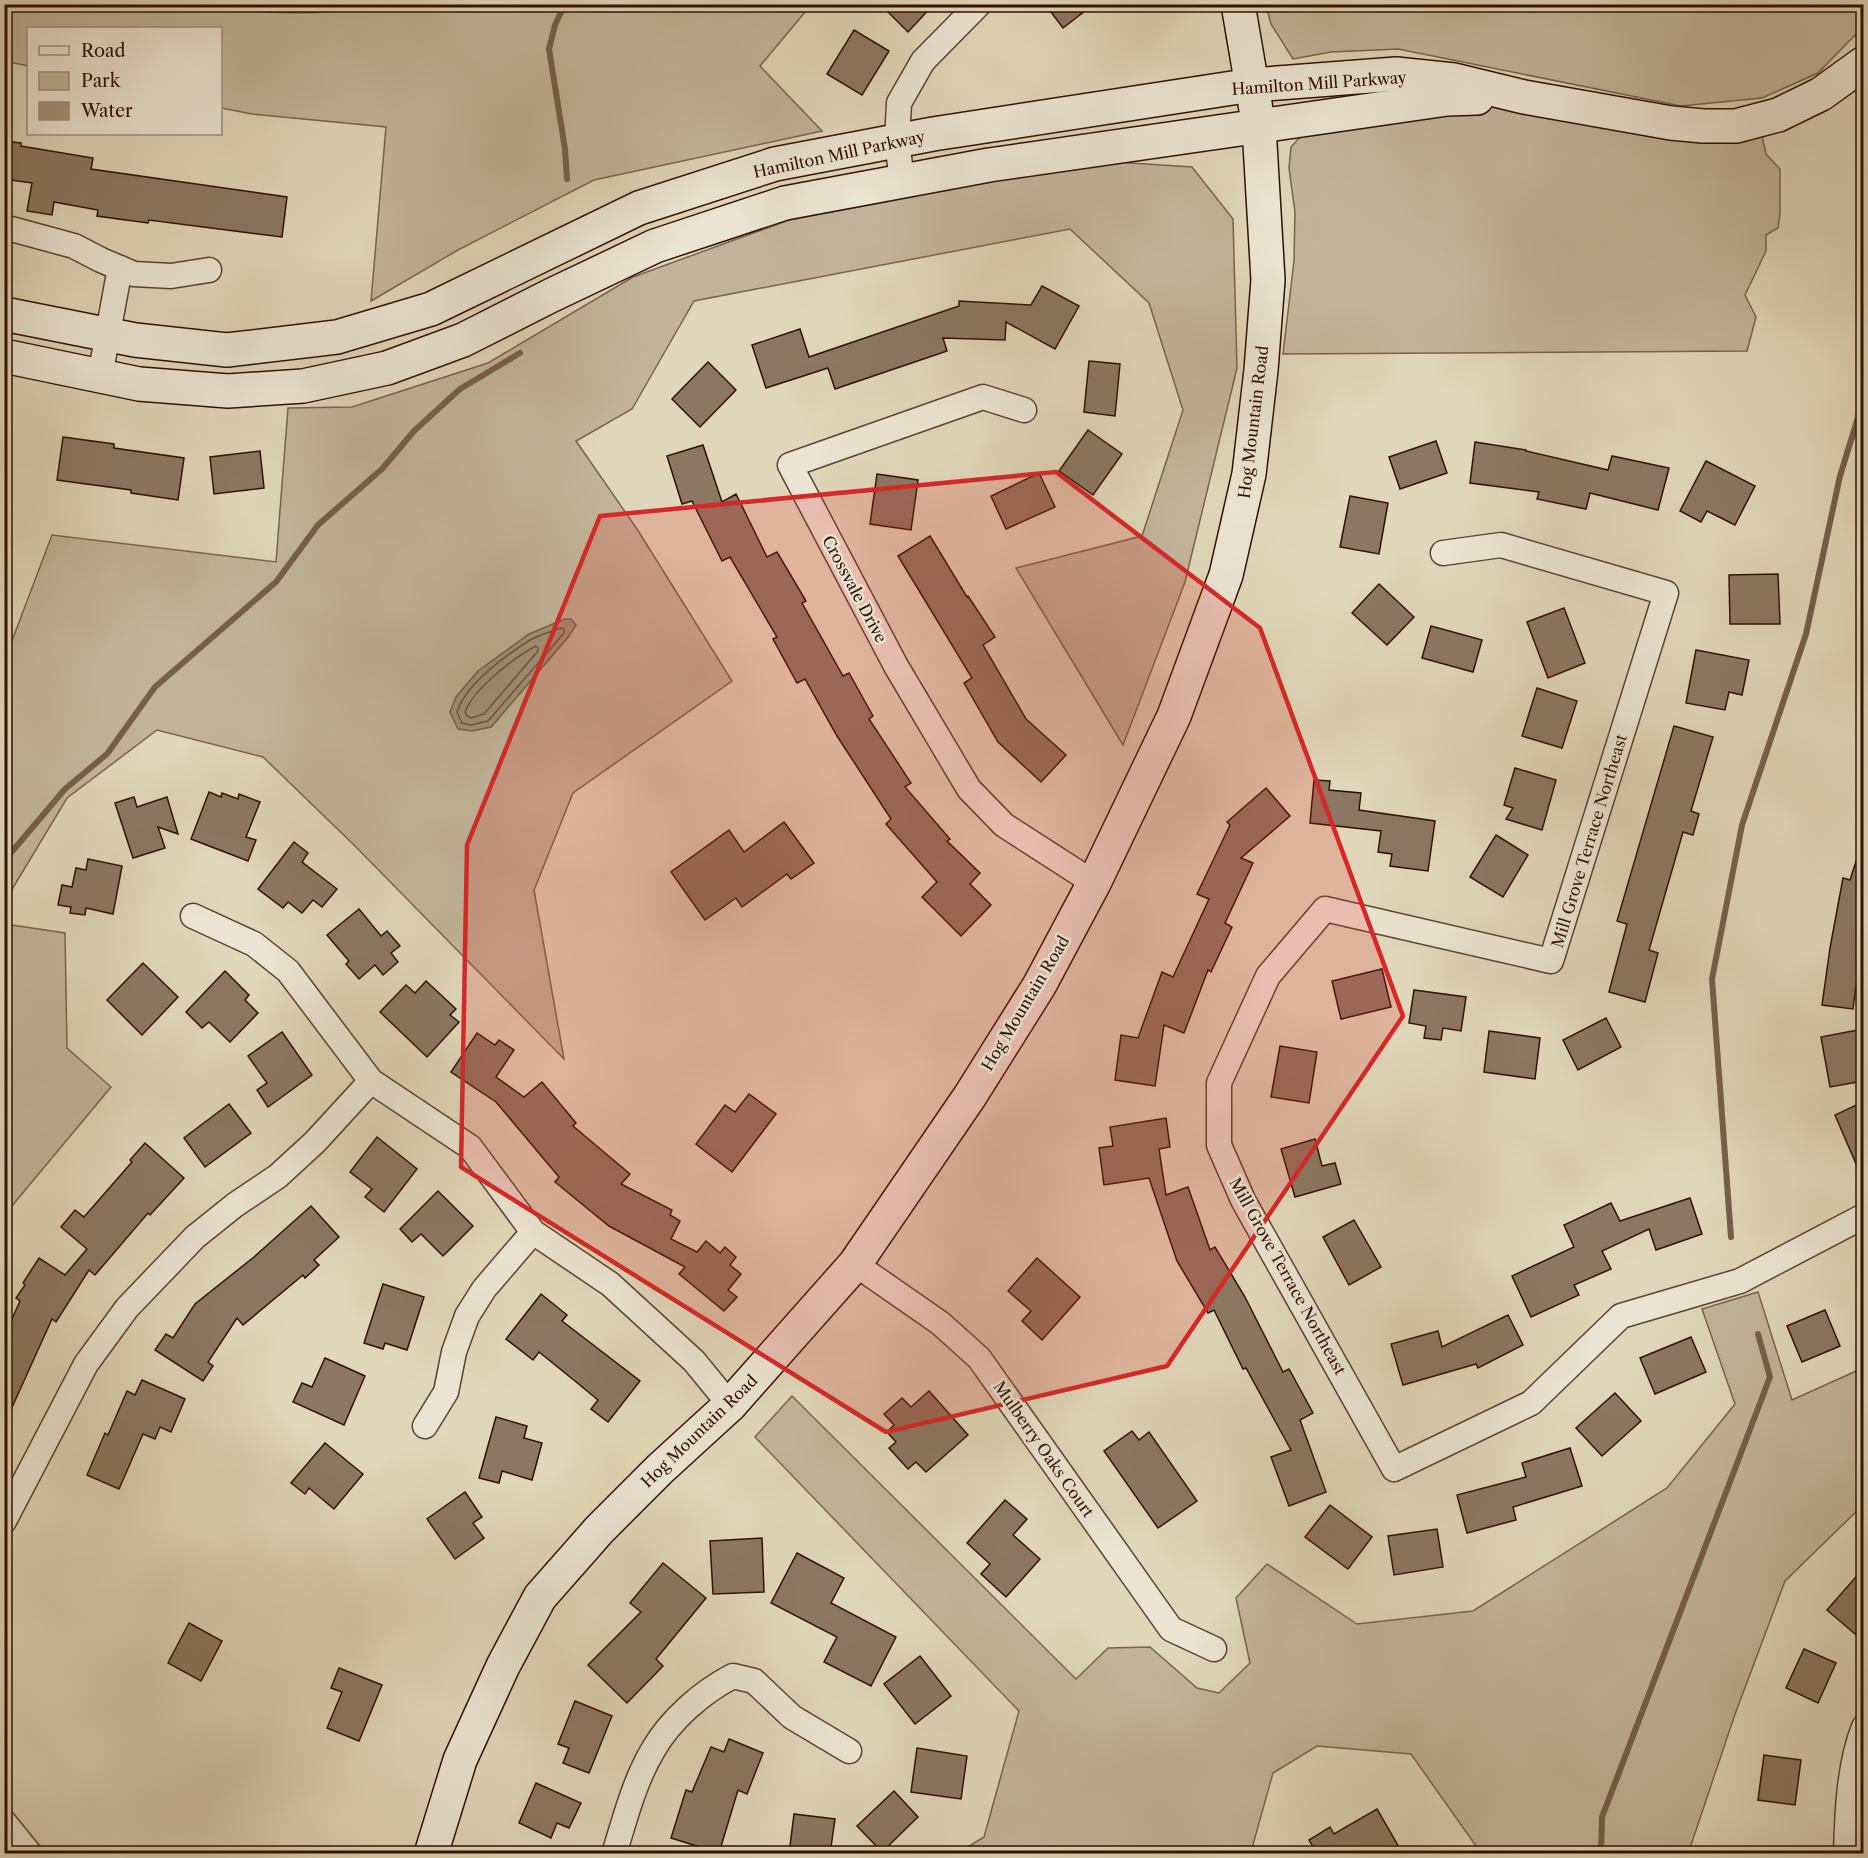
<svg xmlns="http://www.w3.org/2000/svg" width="1868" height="1858" font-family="'Libre Caslon Text',serif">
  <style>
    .green { fill: #c2b49a; stroke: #7a624e; stroke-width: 1.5; fill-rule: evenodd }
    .water { fill: #a4937b; stroke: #765f4b; stroke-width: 1.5 }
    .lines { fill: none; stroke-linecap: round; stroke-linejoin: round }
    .shore { stroke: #6a523f; stroke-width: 1.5 }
    .stream { stroke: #765f4b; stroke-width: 6 }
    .building { fill: #8c7762; stroke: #311003; stroke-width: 1.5 }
    .street-casing { stroke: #5d4230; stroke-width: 27 }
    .secondary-casing { stroke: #311003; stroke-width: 36 }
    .street { stroke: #ebe4d2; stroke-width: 24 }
    .secondary { stroke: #ebe4d2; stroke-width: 33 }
    .marked { fill: #d62828; fill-opacity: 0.2; stroke: #d62828; stroke-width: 4.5; stroke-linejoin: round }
    .labels { text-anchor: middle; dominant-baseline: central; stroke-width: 5; stroke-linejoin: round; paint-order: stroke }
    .street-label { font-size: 16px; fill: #311003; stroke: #ebe4d2 }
  </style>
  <rect width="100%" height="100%" fill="#e0d6b9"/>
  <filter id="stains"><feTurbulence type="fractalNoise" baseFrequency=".00333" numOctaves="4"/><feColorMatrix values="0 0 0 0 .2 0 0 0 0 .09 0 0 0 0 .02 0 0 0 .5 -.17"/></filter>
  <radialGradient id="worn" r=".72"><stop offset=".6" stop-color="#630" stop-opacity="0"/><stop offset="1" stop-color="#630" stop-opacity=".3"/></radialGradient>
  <g class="green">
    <polygon points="247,4 354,9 364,4 811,5 760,66 822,131 594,180 458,250 371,301 386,127 252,114 221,108 220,28 28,28 28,66 5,61 5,5"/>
    <polygon points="1863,4 1863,27 1818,73 1762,98 1681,106 1398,49 1331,52 1293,59 1271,24 1266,5"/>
    <polygon points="1465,102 1761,131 1766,154 1780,169 1780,214 1778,228 1766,235 1766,251 1745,295 1756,317 1747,351 1283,354 1294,261 1295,212 1289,168 1291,147 1309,127"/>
    <path d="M1100,161L1192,167L1233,219L1237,368L1185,582L1123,745L1016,568L1142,536L1183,410L1149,303L1070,229L694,301L632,409L576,441L637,529L732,681L573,793L534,890L564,1059L354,845L263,757L157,730L67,798L5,901V651L10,646L52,535L276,562L288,408L352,407L488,363L633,277L789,220ZM565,619L569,636L491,727L559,622Z"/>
    <polygon points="5,924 65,933 67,1048 111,1087 6,1213 4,1212"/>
    <polygon points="1758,1292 1792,1400 1863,1368 1863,1505 1785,1581 1734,1717 1690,1848 1718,1853 1481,1853 1411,1754 1317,1746 1273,1773 1252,1848 1257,1853 958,1853 984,1837 1019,1711 755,1437 792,1396 1076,1679 1108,1648 1150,1647 1197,1688 1219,1693 1250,1663 1236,1598 1267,1564 1357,1624 1473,1611 1667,1488 1735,1404 1702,1309"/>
  </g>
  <polygon class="water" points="565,619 571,619 576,625 569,636 491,727 472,731 458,729 450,712 456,697 478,671 529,634"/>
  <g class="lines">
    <g class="shore">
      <path d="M561,628L564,629V633L488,721L471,725L462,723L457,712C466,684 505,656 530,640C539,635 551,632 561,628Z"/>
      <path d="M536,646L538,648V651L484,714L471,718L467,716L465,712C473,689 515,657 536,646Z"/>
    </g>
    <g class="stream">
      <path d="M183,4C247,10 314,15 378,4"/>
      <polyline points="565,4 555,25 549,49 565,149 567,179"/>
      <polyline points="4,861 65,789 107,754 155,687 276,582 318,525 382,469 414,431 460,389 520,353"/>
      <polyline points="1731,1237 1712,979 1742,825 1806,634 1840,476 1864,398"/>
      <polyline points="1601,1854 1602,1817 1770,1377 1758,1334"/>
    </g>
  </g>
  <g class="building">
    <polygon points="880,4 934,4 908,32"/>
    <polygon points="1045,4 1094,4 1063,28"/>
    <polygon points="854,30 889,51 862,95 827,74"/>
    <polygon points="4,141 21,143 21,146 93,158 91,169 287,197 282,237 149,220 148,223 97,216 98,210 54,202 52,215 27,211 32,183 4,179"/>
    <polygon points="1042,286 1079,306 1055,349 1006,322 1005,340 943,338 947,351 835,389 828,368 766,388 752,345 800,329 809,357 959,306 959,301 1031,305"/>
    <polygon points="1089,361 1120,364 1115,416 1084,412"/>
    <polygon points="708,362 736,390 700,427 672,399"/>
    <polygon points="1088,430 1122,454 1093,495 1059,471"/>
    <polygon points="63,437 114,444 114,448 184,458 178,500 131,493 131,490 57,480"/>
    <polygon points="1436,441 1447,473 1400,489 1389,457"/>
    <polygon points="1475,442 1526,450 1526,451 1608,470 1612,456 1669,468 1658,510 1590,493 1586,509 1537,499 1539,492 1470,483"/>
    <polygon points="703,445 722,502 736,494 767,557 777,552 806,601 802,603 843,676 849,673 873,716 869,719 911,783 905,787 950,839 947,841 980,873 970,884 991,905 961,936 922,897 937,882 886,824 891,819 837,736 805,679 797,683 773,639 777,637 730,557 722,561 692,501 682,504 667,456"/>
    <polygon points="260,451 264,488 214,494 210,457"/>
    <polygon points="1706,461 1755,486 1735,525 1707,511 1701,522 1680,511"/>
    <polygon points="1039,473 1055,507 1006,529 991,496"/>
    <polygon points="877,474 918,480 911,530 870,524"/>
    <polygon points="1350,496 1388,503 1379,554 1340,547"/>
    <polygon points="930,536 967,597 968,596 995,637 983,645 1026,719 1066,755 1041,782 998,742 964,683 972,678 898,556"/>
    <polygon points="1778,574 1780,624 1730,624 1729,575"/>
    <polygon points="1379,584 1414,617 1387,645 1352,613"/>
    <polygon points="1564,608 1585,663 1548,678 1527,622"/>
    <polygon points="1431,626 1482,640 1473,672 1422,658"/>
    <polygon points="1696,650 1749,660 1742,695 1729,692 1725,710 1686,703"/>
    <polygon points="1537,688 1577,701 1562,748 1522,736"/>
    <polygon points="1674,726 1713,737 1691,811 1699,814 1693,835 1683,832 1649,950 1658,953 1645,1002 1609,992 1627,924 1617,921"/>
    <polygon points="1515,768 1556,780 1542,830 1506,819 1513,808 1504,805"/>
    <polygon points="1314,780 1330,781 1329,790 1361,793 1359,810 1435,821 1428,871 1390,866 1392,854 1378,852 1381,831 1310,823"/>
    <polygon points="1266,788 1290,816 1241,858 1253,863 1225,923 1232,927 1211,972 1208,970 1184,1033 1164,1025 1155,1086 1115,1080 1121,1035 1138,1038 1162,972 1173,977 1209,899 1197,894 1230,825 1227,822"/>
    <polygon points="209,792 221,797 222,793 238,799 239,794 260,802 246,837 256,840 248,861 191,839"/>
    <polygon points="134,797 137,807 167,797 178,834 158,827 165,848 133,858 115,803"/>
    <polygon points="784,822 814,863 791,879 787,874 742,907 736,898 705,920 671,872 729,830 744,852"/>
    <polygon points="1496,835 1528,855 1503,897 1470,877"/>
    <polygon points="294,842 308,853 302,862 337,889 322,907 313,900 302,913 288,902 283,908 258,889"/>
    <polygon points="1860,849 1863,850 1863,931 1853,1009 1822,1005 1830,948 1843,878 1850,880"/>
    <polygon points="88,859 122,866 113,914 86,908 85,915 70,913 71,907 58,905 62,885 72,887 76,868 86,870"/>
    <polygon points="359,909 381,936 387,931 400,946 391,953 398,962 383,975 375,965 359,979 346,964 349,961 327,935"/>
    <polygon points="143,963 178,997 142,1035 107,1000"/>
    <polygon points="1382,969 1391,1007 1341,1019 1332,981"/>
    <polygon points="225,971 249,995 245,1000 258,1013 230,1042 209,1022 202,1028 186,1012"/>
    <polygon points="426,981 456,1009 450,1015 459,1022 427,1057 380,1012 406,985 415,993"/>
    <polygon points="1414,990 1466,997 1461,1031 1443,1028 1441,1040 1424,1038 1426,1026 1409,1023"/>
    <polygon points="1606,1018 1621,1047 1578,1070 1563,1040"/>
    <polygon points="1858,1030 1863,1063 1863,1081 1830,1087 1821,1037"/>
    <polygon points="1489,1031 1540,1038 1535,1079 1484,1072"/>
    <polygon points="282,1032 312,1075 268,1107 257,1090 267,1083 248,1056"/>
    <polygon points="477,1033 495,1045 499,1040 514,1050 496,1077 524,1097 542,1082 576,1123 573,1126 630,1174 621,1184 672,1210 670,1215 680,1221 671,1239 697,1252 706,1241 720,1253 725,1247 736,1257 730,1265 741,1274 728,1290 737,1297 724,1311 679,1274 685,1267 609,1226 555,1182 559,1177 496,1102 451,1072"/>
    <polygon points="1280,1046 1317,1052 1309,1103 1271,1097"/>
    <polygon points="749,1094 776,1114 732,1172 696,1144 725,1105 735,1112"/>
    <polygon points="1863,1102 1863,1180 1835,1115"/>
    <polygon points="229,1104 251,1133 205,1167 184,1138"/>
    <polygon points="1166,1118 1170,1147 1159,1149 1166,1195 1188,1187 1210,1250 1215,1247 1245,1297 1283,1372 1289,1369 1313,1413 1300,1420 1326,1492 1289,1506 1271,1457 1291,1450 1246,1368 1243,1369 1214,1310 1208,1313 1177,1261 1149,1178 1104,1185 1099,1148 1113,1146 1110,1127"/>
    <polygon points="377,1137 417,1169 384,1212 365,1197 372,1189 350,1172"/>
    <polygon points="1315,1139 1322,1166 1335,1163 1341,1184 1295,1197 1281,1149"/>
    <polygon points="145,1143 184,1178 150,1215 148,1213 95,1275 89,1270 56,1322 52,1319 4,1425 4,1337 20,1301 16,1298 25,1285 23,1283 39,1258 65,1275 87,1249 61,1227 75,1210 84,1217 132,1162 130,1160"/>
    <polygon points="438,1191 473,1226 443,1256 421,1234 412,1242 400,1229"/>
    <polygon points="1690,1198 1702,1234 1656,1250 1649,1229 1602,1251 1611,1269 1574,1285 1579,1295 1531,1317 1512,1276 1574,1247 1564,1225 1611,1203 1620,1221"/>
    <polygon points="311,1206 339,1237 314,1260 319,1265 305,1278 303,1275 243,1325 237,1318 208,1362 213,1366 203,1381 155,1350 166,1334 173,1338 195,1304 254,1257"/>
    <polygon points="1354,1220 1381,1267 1349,1285 1323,1237"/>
    <polygon points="1037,1258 1080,1297 1042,1340 1022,1321 1031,1311 1008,1291"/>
    <polygon points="383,1284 424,1297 407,1350 385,1343 383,1349 364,1343"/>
    <polygon points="541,1294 567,1315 562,1321 640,1381 608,1422 591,1409 598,1400 575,1381 539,1352 533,1360 506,1339"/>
    <polygon points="1825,1310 1840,1346 1802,1362 1787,1326"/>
    <polygon points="1508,1315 1523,1345 1478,1368 1476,1364 1403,1385 1391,1344 1438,1331 1442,1347"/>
    <polygon points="1691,1337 1706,1372 1655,1394 1640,1358"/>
    <polygon points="325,1358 365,1376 344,1425 293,1402 302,1383 312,1387"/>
    <polygon points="142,1380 185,1399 171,1432 160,1427 155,1439 143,1434 119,1489 87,1475 105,1433 108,1435 127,1391 135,1395"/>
    <polygon points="929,1391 968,1435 926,1472 916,1462 908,1469 889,1448 896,1442 887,1432 894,1425 884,1414 902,1398 911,1407"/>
    <polygon points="1615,1393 1641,1421 1602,1456 1576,1428"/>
    <polygon points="496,1417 527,1426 524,1438 542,1443 532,1480 502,1471 499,1483 479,1478"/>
    <polygon points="1132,1431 1139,1440 1149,1432 1197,1501 1158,1528 1104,1451"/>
    <polygon points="325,1443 363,1474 334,1509 309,1488 305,1494 291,1483"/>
    <polygon points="1570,1448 1582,1486 1513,1507 1516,1520 1467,1533 1457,1495 1526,1477 1522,1463"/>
    <polygon points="465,1492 482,1517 473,1523 484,1538 455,1559 427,1519"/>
    <polygon points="1005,1500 1027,1519 1013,1535 1040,1559 1006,1597 981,1574 990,1564 967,1543"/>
    <polygon points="1330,1505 1372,1537 1348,1569 1305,1537"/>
    <polygon points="1437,1529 1443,1567 1394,1575 1388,1536"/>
    <polygon points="762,1538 764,1592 713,1594 710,1541"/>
    <polygon points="797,1553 844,1578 831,1603 896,1637 871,1686 824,1662 837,1637 771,1603"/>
    <polygon points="663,1563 706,1598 656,1659 663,1666 627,1703 588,1665 641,1612 630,1603"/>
    <polygon points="1863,1569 1863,1624 1855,1634 1827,1610"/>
    <polygon points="189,1623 222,1641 201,1681 168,1663"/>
    <polygon points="1804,1649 1836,1663 1818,1703 1786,1688"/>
    <polygon points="920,1656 951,1696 915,1724 884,1684"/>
    <polygon points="339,1668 382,1685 359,1741 327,1728 342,1692 331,1688"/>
    <polygon points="575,1701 612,1716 589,1773 563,1763 569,1748 558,1744"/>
    <polygon points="729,1739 763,1753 747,1794 738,1790 719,1853 671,1838 686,1790 692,1792 711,1747 724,1752"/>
    <polygon points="917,1748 967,1756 961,1799 911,1792"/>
    <polygon points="1764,1755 1801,1760 1795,1805 1758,1800"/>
    <polygon points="536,1783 581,1803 569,1828 557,1823 551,1838 519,1823"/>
    <polygon points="894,1791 918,1817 882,1852 857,1826"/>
    <polygon points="1377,1809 1403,1854 1317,1854 1309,1840 1330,1827 1334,1834"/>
    <polygon points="794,1814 835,1819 830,1854 789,1854"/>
  </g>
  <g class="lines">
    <g class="street-casing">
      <g id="street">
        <polyline points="902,181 897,141 899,103 923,61 979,4"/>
        <polyline points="4,227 74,246 101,260 134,274 171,276 209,270"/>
        <polyline points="100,376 120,268"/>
        <polyline points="1024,410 983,397 790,465 896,666 969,789 1004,825 1094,883"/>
        <polyline points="1443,553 1501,545 1666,593 1551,961 1325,909 1268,976 1219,1083 1219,1145 1243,1200 1394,1469 1531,1403 1621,1316 1740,1281 1864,1216"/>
        <polyline points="193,916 254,944 288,971 371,1081 470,1147 533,1232 610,1284 694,1361 730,1405"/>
        <polyline points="855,1264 940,1323 979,1358 1171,1629 1214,1649"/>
        <polyline points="425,1426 446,1392 454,1352 467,1316 484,1289 533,1232"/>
        <polyline points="4,1521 86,1364 127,1308 195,1237 235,1205 278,1176 315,1142 371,1081"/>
        <polyline points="4,1822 30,1854"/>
        <path d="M614,1854C625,1819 634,1782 653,1750C670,1720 702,1692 733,1676L754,1681L792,1717L849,1751"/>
        <path d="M1846,1854C1847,1815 1849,1763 1864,1727"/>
      </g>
    </g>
    <g class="secondary-casing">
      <g id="secondary">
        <polyline points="4,314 135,340 227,350 337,337 431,309 639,208 775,164 933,134 1252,85 1396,74 1454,80 1524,97 1671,123 1703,126 1736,126 1778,115 1821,94 1864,63"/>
        <polyline points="4,356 139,384 228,391 303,386 387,368 463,340 552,295 655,246 785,203 989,165 1447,99 1477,98"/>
        <polyline points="431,1854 460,1760 503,1666 540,1597 599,1530 660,1469 730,1405 855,1264 970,1096 1039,986 1094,883 1174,716 1226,575 1249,474 1261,370 1268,280 1259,127 1238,4"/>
      </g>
    </g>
    <use href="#street" class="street"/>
    <use href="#secondary" class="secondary"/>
  </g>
  <path class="marked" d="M1056,472L1260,628L1403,1016L1167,1366L886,1432L461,1167L467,845L600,516Z"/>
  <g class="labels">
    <g class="street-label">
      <text transform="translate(1319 83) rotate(-4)">Hamilton Mill Parkway</text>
      <text transform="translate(839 154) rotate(-12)">Hamilton Mill Parkway</text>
      <text transform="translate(1253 422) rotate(-83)">Hog Mountain Road</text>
      <text transform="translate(855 589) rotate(62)">Crossvale Drive</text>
      <text transform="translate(1589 841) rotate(-73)">Mill Grove Terrace Northeast</text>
      <text transform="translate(1025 1003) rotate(-59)">Hog Mountain Road</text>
      <text transform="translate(1288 1276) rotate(61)">Mill Grove Terrace Northeast</text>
      <text transform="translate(699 1431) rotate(-44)">Hog Mountain Road</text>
      <text transform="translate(1044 1449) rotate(55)">Mulberry Oaks Court</text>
    </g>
  </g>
  <rect width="1868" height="1858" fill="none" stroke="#e0d6b9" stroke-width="24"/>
  <rect x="6" y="6" width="1856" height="1846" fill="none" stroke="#311003" stroke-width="3"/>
  <rect x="12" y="12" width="1844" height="1834" fill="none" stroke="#311003" stroke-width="1.5"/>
  <rect x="27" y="27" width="195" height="108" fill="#ebe4d2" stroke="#a18f7f" stroke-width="1.5"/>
  <rect x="39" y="46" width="30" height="9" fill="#ebe4d2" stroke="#a18f7f" stroke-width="1.5"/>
  <text x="81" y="57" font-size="18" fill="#311003">Road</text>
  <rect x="39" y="72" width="30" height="18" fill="#c2b49a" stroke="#a18f7f" stroke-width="1.5"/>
  <text x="81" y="87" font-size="18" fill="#311003">Park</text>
  <rect x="39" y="102" width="30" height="18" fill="#a4937b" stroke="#a18f7f" stroke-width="1.5"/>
  <text x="81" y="117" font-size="18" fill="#311003">Water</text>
  <rect width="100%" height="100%" filter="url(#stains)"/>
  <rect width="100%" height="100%" fill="url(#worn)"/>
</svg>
